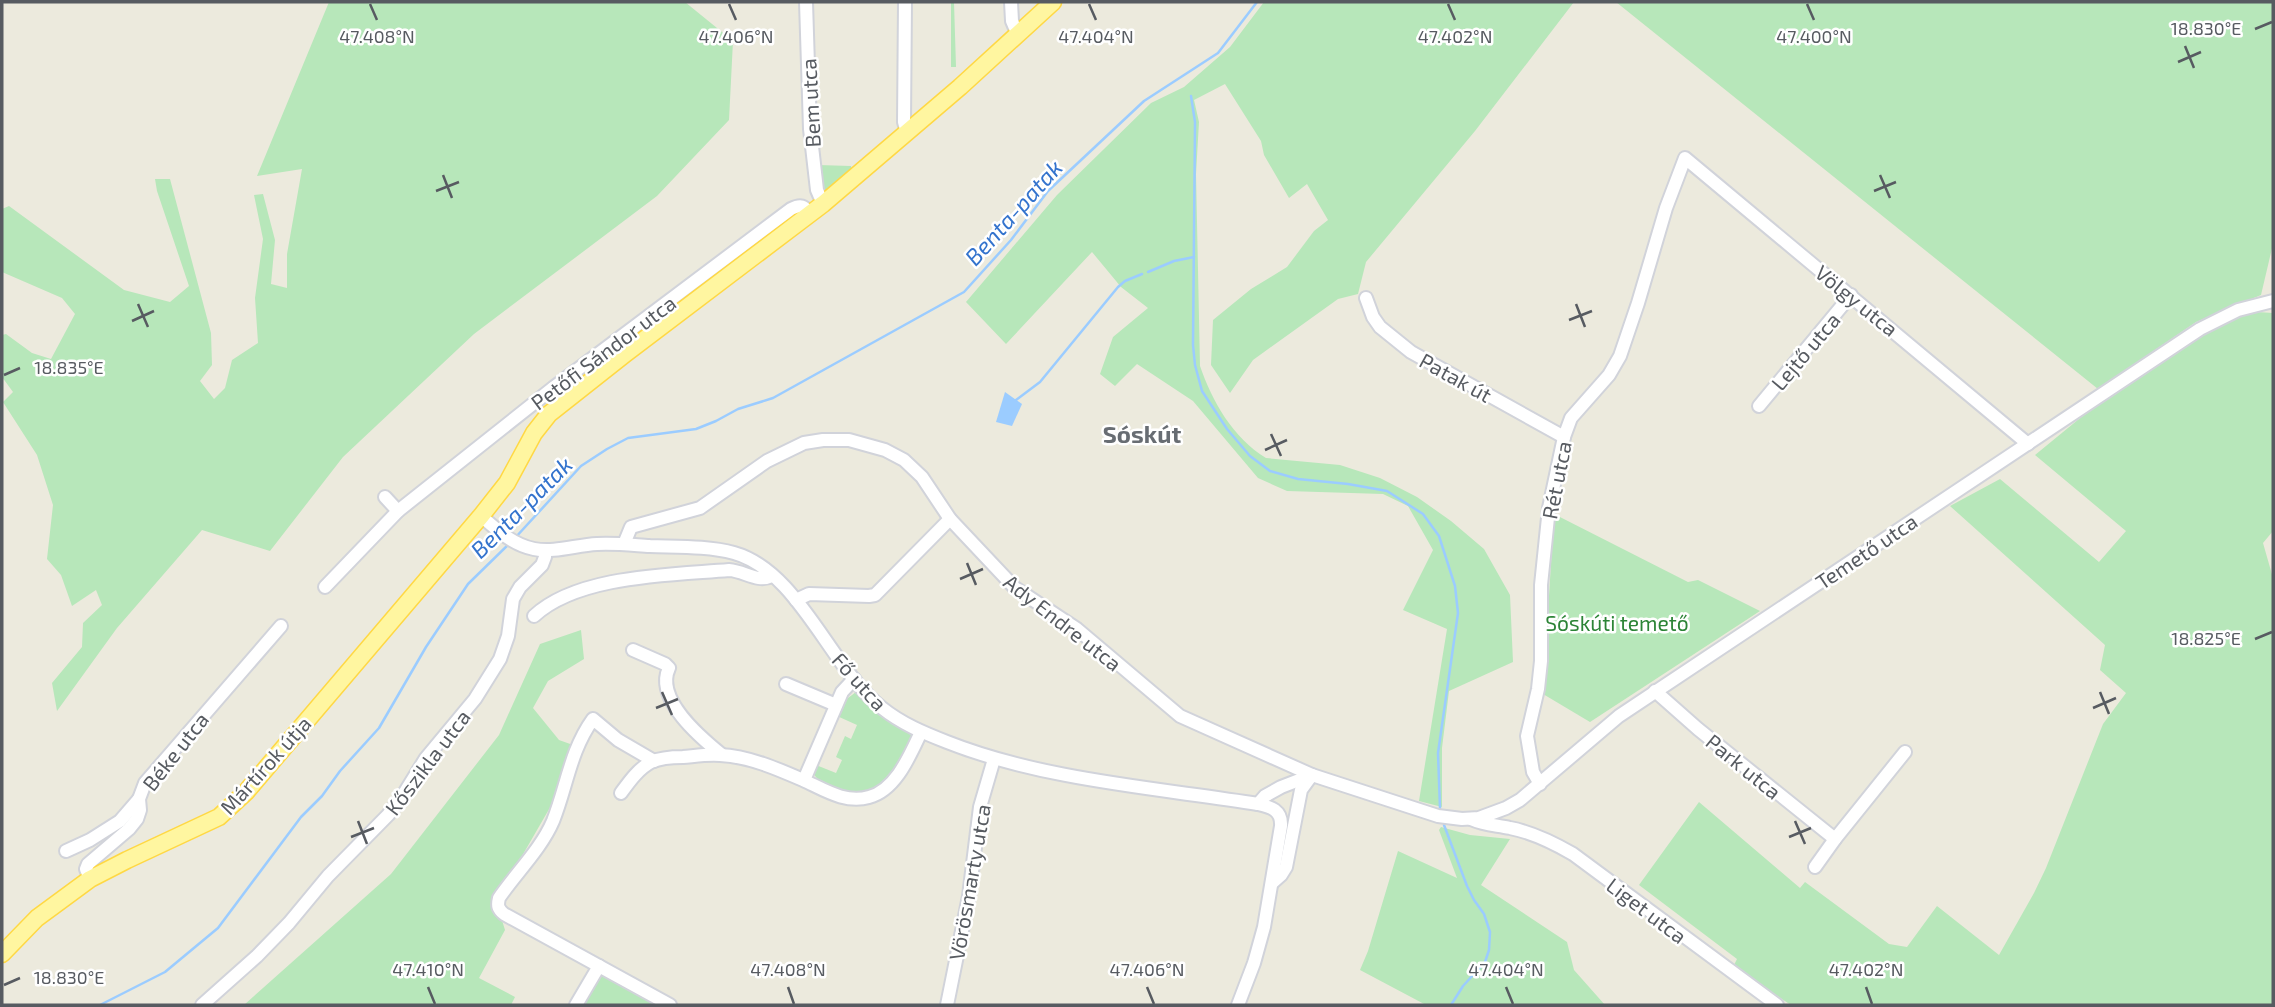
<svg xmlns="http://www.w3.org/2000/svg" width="2275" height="1007" font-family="'Exo 2',sans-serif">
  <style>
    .green { fill: #b7e7ba }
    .water { fill: #9bccff }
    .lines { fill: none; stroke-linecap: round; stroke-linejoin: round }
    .stream { stroke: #9bccff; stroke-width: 2.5 }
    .minor-casing { stroke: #d1d3da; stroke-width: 16 }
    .major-casing { stroke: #ffd844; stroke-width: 19 }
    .minor { stroke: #fff; stroke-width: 12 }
    .major { stroke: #fff6a0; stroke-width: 16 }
    .ticks { fill: none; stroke: #575b61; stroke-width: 2.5 }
    .labels { text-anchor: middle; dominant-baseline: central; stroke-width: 5; stroke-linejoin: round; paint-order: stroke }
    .street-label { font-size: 21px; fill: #575b61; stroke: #fff }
    .park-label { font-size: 21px; fill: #2c8436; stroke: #fff }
    .water-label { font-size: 23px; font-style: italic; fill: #3373cd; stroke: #fff }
    .quarter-label { font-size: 24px; font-weight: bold; fill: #686d73; stroke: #fff }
    .ticks-label { font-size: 18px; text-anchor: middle; fill: #575b61; stroke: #fff; stroke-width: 5; stroke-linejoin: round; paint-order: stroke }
  </style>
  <rect width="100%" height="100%" fill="#eceadd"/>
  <g class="green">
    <polygon points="329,2 685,2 733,41 729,120 657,196 474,334 343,457 270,551 202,530 117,628 57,711 52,683 82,647 83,623 102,605 96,590 72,606 61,575 47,559 53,505 37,455 3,402 13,392 2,377 2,335 6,334 32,353 51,359 75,314 62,298 2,272 2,209 9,206 124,290 170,302 189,286 157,191 155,179 170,179 211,333 212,365 200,381 214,399 225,388 232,360 258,343 255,298 263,239 254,195 263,194 275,240 271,284 287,288 287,254 302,169 257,176"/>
    <polygon points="951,2 954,2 956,67 951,67"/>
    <path d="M1264,2H1574L1475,131L1366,262L1358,294L1338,299L1253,360L1230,393L1211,365L1213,320L1251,289L1287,267L1314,231L1328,220L1307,184L1289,198L1264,155L1261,141L1225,84L1194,100L1199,122L1196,174L1200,366C1212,401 1233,438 1266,458L1340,465L1380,478L1417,497L1451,521L1484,549L1510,595L1513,662L1449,691L1442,748V807L1419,801L1447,629L1403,610L1433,550L1408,506L1383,494L1287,491L1258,478L1193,401L1137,364L1115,386L1100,374L1113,337L1148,308L1121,287L1092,252L1006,344L966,302L1057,195L1151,103L1184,87L1230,47Z"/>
    <polygon points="1616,2 2273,2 2273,244 2261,295 2196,322 2098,389"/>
    <polygon points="818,165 851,166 852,173 827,192 821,190"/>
    <polygon points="2257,312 2273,313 2273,531 2263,543 2273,578 2273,1005 1791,1005 1733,967 1737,959 1639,885 1699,802 1800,888 1805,882 1889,944 1907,947 1937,906 1999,955 2034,893 2046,868 2103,724 2126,693 2100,670 2105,645 1950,506 2000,479 2099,562 2126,531 2035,455 2107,396 2197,335 2224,321"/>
    <polygon points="1554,514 1688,582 1698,580 1760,611 1590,722 1543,694"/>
    <polygon points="581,630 584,659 548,681 533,708 559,740 573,745 563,785 496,901 505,930 479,978 515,997 511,1005 244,1005 391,874 499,735 540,644"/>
    <path d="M856,692L879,715L913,733C911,746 889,780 878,788C859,799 824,791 813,773L816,765L836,773L842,760L836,757L845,736L851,739L857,725L837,716L844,701Z"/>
    <polygon points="1441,827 1470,835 1510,839 1481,885 1567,942 1574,970 1605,1005 1426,1005 1360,970 1368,951 1398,851 1457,878 1439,830"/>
    <polygon points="605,974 663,1005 581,1005 599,976"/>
  </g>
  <polygon class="water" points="1005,392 1022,404 1012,426 996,422"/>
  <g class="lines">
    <g class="stream">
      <polyline points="1191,96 1195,122 1193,345 1195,365 1202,391 1227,429 1250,456 1270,471 1298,479 1348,484 1387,491 1423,514 1439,536 1455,586 1458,613 1438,753 1440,808"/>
      <polyline points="1148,272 1174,261 1194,257"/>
      <polyline points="1016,400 1040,382 1118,287 1125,281 1142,274"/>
      <polyline points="515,538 581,466 607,449 628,438 696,429 716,421 738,409 773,398 964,292 1011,240 1048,191 1144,101 1218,53 1257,2"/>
      <polyline points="1444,825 1467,886 1474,900 1484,914 1490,932 1489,950 1485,962 1463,986 1451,1005"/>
      <polyline points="100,1005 165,972 218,928 301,817 322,796 340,771 379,728 426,647 468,584 510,543"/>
    </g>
    <g class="minor-casing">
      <g id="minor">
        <polyline points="806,2 810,129 817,190 823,204"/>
        <polyline points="905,2 904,122 907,133"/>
        <polyline points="1011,2 1012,21 1018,35"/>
        <polyline points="1366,298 1373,317 1380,327 1411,352 1564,437"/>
        <polyline points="1759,406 1851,295"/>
        <polyline points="385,497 398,511"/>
        <path d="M481,516C497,530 513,545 534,549C555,553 576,545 597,544C615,543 633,545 650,546C678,547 708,546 734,553C799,571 831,669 882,708C902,724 924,733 947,742C1043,780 1157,788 1258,804C1271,807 1282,810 1281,826L1264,927L1254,963L1238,1005"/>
        <polyline points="624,544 631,527 700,508 767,461 804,443 823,440 849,440 885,450 904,460 922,477 950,519 1015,588 1077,629 1180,716 1312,775 1301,790 1286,867 1281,875 1272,883"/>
        <path d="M325,587L398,511L553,388L791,209C801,204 804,206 810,213"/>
        <polyline points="796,600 809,594 869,596 875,595 950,519"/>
        <path d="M534,616C578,575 671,575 729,570C745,571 757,583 772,576"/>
        <path d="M633,650L665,664L669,668C654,699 701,738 722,755"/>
        <polyline points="786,684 836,705"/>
        <polyline points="1655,691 1698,729 1835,839 1905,752"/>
        <path d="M654,761L618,740L593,719C570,751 567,786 553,821C541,849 516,873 499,898C497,906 498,909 504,914L670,1005"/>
        <polyline points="804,780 842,692 854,679"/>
        <polyline points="1540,784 1533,772 1527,736 1538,689 1541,661 1541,585 1549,508 1564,437 1571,418 1609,375 1620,356 1638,303 1666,208 1685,158 2028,444"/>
        <path d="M621,793C629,782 638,769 651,762C660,758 672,757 683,757C695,756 708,754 720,755C748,756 778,769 803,780C823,789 845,804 869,797C896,790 910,755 921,732"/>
        <polyline points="1258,804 1265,796 1281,787 1312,775 1438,816 1462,819 1479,818 1506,808 1520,800 1619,716 2200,329 2238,310 2273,301"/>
        <path d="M1471,819C1484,825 1496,825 1510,828C1531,832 1554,843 1573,854L1777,1005"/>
        <polyline points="66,851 90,840 120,821 139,799"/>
        <polyline points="1815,867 1835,839"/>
        <polyline points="90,879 86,869 88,864 129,829 137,819 140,810 139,799 145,783 281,626"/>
        <polyline points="202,1005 257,956 289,923 328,876 388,815 402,797 426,758 475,699 500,659 508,636 513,599 520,587 542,565 545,557 545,550"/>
        <polyline points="576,1005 599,966"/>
        <polyline points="947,1005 969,896 980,807 994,759"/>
      </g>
    </g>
    <g class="major-casing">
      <polyline id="major" points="2,954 37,918 90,879 127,860 219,817 246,792 481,516 507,483 534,433 549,414 625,354 823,204 960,87 1053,2"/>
    </g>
    <use href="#minor" class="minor"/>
    <use href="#major" class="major"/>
  </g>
  <path class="ticks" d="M370,4L377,20M729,4L736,20M1089,4L1096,20M1448,4L1455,20M1807,4L1814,20M2255,29L2272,22M2185,46L2194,68M2178,62L2201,52M443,175L452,198M1880,175L1890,198M436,191L459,182M1874,191L1896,182M138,304L148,327M1576,304L1585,327M1569,320L1592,311M132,321L154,311M4,375L20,368M1271,434L1281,456M1265,450L1287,440M967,563L976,585M960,579L983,569M2255,639L2272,632M662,692L672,715M2100,692L2109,714M656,708L678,699M2093,708L2116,698M358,821L367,844M1795,821L1805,844M351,837L374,828M1789,837L1811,828M4,985L20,978M428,987L435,1004M788,987L794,1004M1147,987L1154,1004M1506,987L1513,1004M1866,987L1872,1004"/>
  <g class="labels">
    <g class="street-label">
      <text transform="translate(810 103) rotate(-93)">Bem utca</text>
      <text transform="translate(1857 300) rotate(39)">Völgy utca</text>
      <text transform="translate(1805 351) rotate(-50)">Lejtő utca</text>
      <text transform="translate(603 352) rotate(-37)">Petőfi Sándor utca</text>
      <text transform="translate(1456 377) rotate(29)">Patak út</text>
      <text transform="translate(1556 480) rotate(-79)">Rét utca</text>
      <text transform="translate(1866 551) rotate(-34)">Temető utca</text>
      <text transform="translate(1063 622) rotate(38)">Ady Endre utca</text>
      <text transform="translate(860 681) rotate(48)">Fő utca</text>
      <text transform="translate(175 751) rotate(-52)">Béke utca</text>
      <text transform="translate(427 762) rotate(-53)">Kőszikla utca</text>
      <text transform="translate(265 765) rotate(-48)">Mártírok útja</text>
      <text transform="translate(1744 766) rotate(39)">Park utca</text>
      <text transform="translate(969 882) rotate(-80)">Vörösmarty utca</text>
      <text transform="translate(1647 910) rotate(37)">Liget utca</text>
    </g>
    <g class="park-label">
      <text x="1617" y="622">Sóskúti temető</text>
    </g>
    <g class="water-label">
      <text transform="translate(1013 212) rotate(-48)">Benta-patak</text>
      <text transform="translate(521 507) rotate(-45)">Benta-patak</text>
    </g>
    <g class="quarter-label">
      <text x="1142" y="433">Sóskút</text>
    </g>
  </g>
  <g class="ticks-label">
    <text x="2206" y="35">18.830°E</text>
    <text x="377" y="43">47.408°N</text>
    <text x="736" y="43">47.406°N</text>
    <text x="1096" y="43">47.404°N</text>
    <text x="1455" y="43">47.402°N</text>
    <text x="1814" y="43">47.400°N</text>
    <text x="69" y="374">18.835°E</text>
    <text x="2206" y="645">18.825°E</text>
    <text x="428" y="976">47.410°N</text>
    <text x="788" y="976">47.408°N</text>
    <text x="1147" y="976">47.406°N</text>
    <text x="1506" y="976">47.404°N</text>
    <text x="1866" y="976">47.402°N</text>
    <text x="69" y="984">18.830°E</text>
  </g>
  <rect width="2275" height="1007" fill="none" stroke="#575b61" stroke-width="7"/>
</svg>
